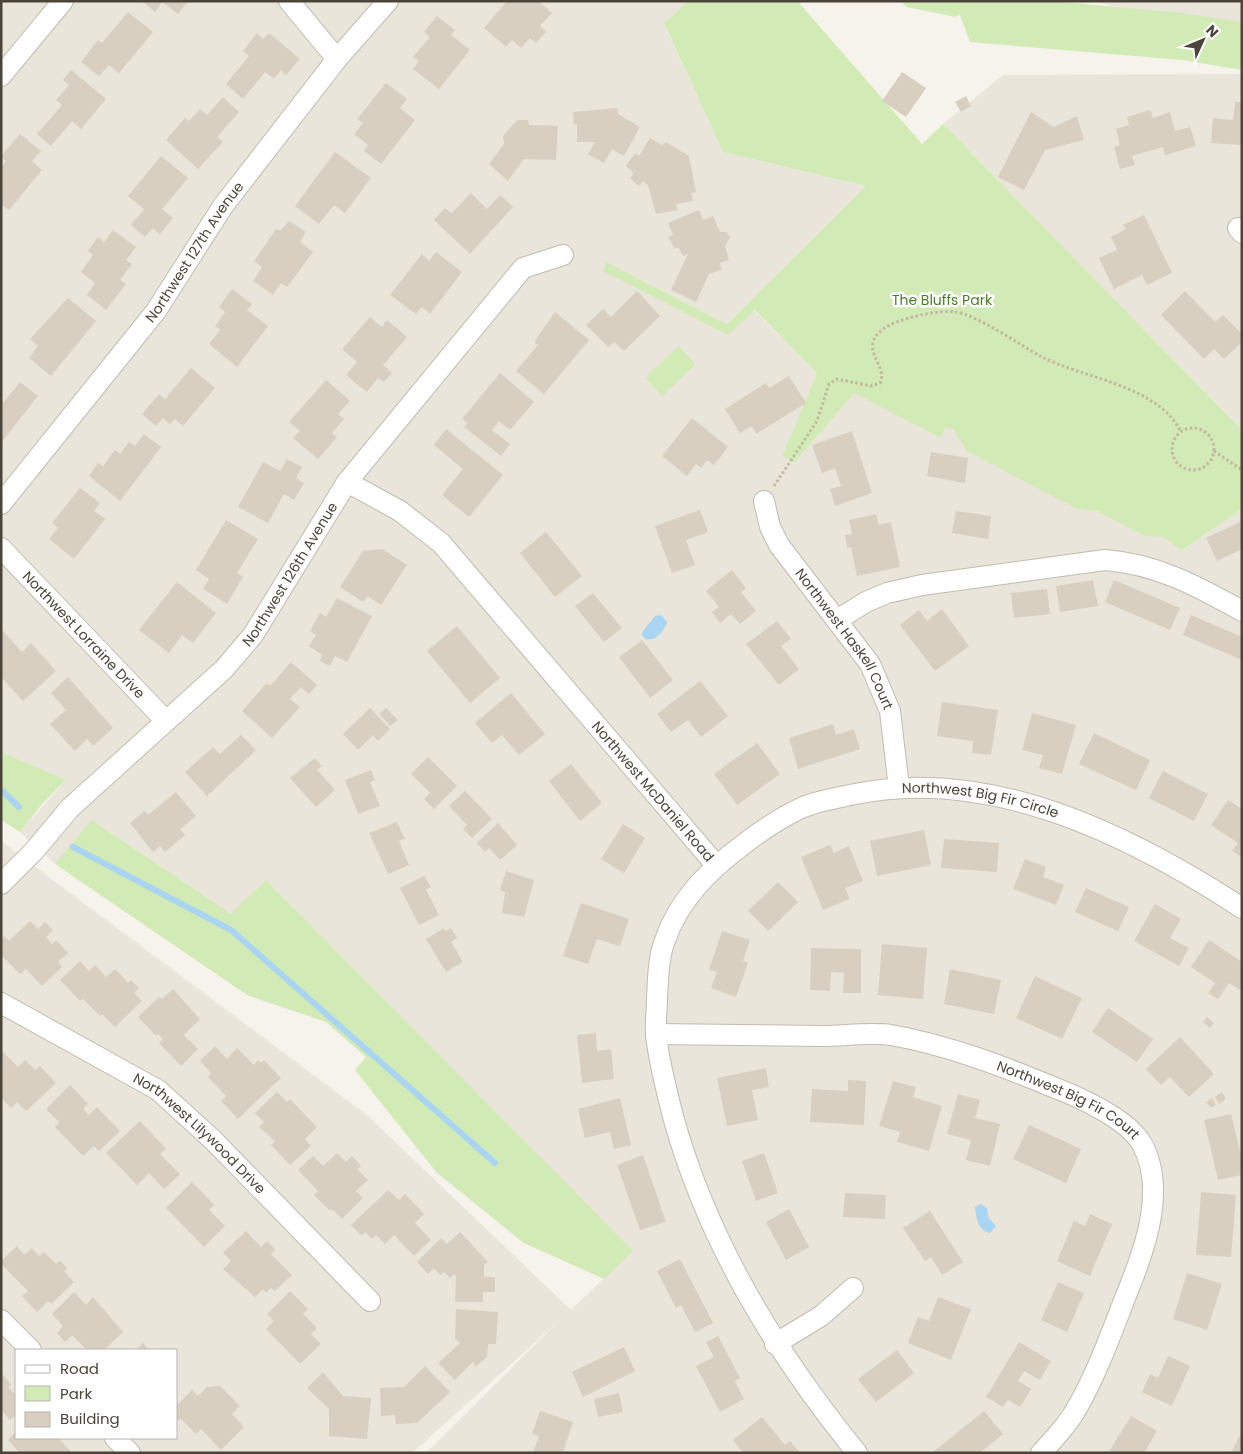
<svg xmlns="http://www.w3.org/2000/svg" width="1243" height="1454" font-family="Poppins,sans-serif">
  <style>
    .residential { fill: #eae5da; fill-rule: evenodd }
    .green { fill: #d2eab5 }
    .water { fill: #a9d4f2 }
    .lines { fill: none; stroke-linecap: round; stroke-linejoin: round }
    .stream { stroke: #a9d4f2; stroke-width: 6 }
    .building { fill: #d8cfc1 }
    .minor-casing { stroke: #c2bbae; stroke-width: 22 }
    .path { stroke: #c4b79f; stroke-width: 3; stroke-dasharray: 2.5 2.5; stroke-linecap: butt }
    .minor { stroke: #fff; stroke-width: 20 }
    .labels { text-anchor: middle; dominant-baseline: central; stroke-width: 5; stroke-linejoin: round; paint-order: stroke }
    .street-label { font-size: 14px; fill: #4b4439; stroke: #fff }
    .park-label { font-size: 14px; fill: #4a7f2a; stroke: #fff }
  </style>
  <rect width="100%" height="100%" fill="#f6f3ec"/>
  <g class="residential">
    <path d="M1,1H689L664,24L723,152L867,186L727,324L606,262L603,270L728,335L754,310L817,373L782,456L794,463L854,392L941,438L945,426L953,429L963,442L1077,509L1097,511L1144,536L1162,537L1182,550L1242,509V1453H426L559,1321L412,1453H1V841L368,1116L571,1310L632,1251L266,880L231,915L96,823L94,819L55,864L20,832L66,780L1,752ZM16,1350H176V1438H16Z"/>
    <polygon points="1093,1 1242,1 1242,23 1226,34"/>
    <polygon points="1242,74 1242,430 943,124 1003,75"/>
  </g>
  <g class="green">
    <polygon points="689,1 802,1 800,4 922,144 943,124 1242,430 1242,509 1182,550 1162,537 1144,536 1097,511 1077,509 967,451 953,429 945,427 941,438 854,393 794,463 782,456 817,373 755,310 728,335 603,271 606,262 727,324 866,186 723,152 664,23"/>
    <polygon points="900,1 1052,1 1182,13 1242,22 1242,70 1182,60 970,42 960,15 955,17 907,7"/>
    <polygon points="679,346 695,364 662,396 645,378"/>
    <polygon points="1,752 66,780 42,804 20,832 1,820"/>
    <polygon points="93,818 96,823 231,914 266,880 633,1251 604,1279 524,1243 437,1173 355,1070 366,1057 326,1022 247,995 55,864"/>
  </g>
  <g class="water">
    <path d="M661,615L667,622C664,631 656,642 645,639L642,635C643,628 651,622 655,616Z"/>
    <path d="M981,1204L987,1208L988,1217L996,1226L990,1233C978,1231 976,1217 975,1207Z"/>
  </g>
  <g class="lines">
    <g class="stream">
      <polyline points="1,790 19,807"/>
      <polyline points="73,847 231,930 495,1163"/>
    </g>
  </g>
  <g class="building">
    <polygon points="142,1 188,1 178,14 162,2 155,12"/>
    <polygon points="507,1 538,1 552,13 540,26 546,32 536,43 530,38 521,48 512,40 506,47 484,28"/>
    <polygon points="128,12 153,32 119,73 109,65 99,76 81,62 98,40 102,43"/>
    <polygon points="437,16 455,30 451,35 470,50 439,89 413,69 419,61 413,57 430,37 424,32"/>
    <polygon points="257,33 263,39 269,33 300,59 286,75 281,70 274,79 265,72 243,99 226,84 249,56 243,51"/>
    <polygon points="71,70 106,99 81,129 72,121 51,146 37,134 62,105 56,100 69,85 63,80"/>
    <polygon points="902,72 926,88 906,117 882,101"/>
    <polygon points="386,83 407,99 400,108 415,120 381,164 364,151 368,145 354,134 363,123 357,119"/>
    <polygon points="966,96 971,106 961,112 955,102"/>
    <polygon points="223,97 239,112 217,137 223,142 198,169 166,140 185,118 189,121 200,109 207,115"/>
    <polygon points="1235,102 1242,102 1242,145 1211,143 1213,118 1233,120"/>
    <polygon points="617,108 618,114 640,127 624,156 612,149 604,163 588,154 595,142 577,142 577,124 574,124 573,112"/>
    <polygon points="1150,110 1153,118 1170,112 1175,131 1190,127 1196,146 1165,155 1163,147 1132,156 1135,165 1120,169 1114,147 1120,145 1116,129 1129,125 1127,117"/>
    <polygon points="1031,112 1054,127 1077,116 1084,140 1045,150 1024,190 998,177"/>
    <polygon points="517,120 528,120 529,125 558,126 556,160 524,159 508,181 489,164 504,144 503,136"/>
    <polygon points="20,134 41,151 32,161 42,170 9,210 1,204 1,167 6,161 1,157"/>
    <polygon points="650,138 662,145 666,142 689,156 696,192 691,193 693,201 676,204 677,210 656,214 648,185 643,181 639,186 630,178 634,173 626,166 635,153 639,156"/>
    <polygon points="335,152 371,178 345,213 334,205 319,224 295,206"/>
    <polygon points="161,156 188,178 162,209 173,218 160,234 153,228 145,237 131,225 144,209 128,196"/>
    <polygon points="471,193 487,209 500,195 513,207 470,254 434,220 445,208 452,213"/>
    <polygon points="699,210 703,220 713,216 720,232 727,232 730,237 725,246 729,260 720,263 722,270 709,274 696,302 671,290 688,254 683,256 678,247 675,249 668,237 673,235 668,223"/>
    <polygon points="1144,215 1172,273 1147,285 1142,275 1114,289 1099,258 1117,250 1111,237 1126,229 1123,225"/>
    <polygon points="289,221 306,232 300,242 313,252 287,287 281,283 273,295 253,281 262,267 254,261 276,229 280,231"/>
    <polygon points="113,230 136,247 126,260 132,264 120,280 126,284 106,310 87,295 95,283 81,272 93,255 88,251 98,237 104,242"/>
    <polygon points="436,252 462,272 430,314 422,307 416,314 390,295 422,254 429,261"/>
    <polygon points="232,289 252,304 247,310 268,326 237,367 209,344 220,330 215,326 225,312 219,307"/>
    <polygon points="637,291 660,316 624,351 614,342 608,347 586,325 603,309 611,317"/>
    <polygon points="1185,291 1215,322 1223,315 1242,334 1242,342 1224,359 1214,349 1204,359 1161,315"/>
    <polygon points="68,298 96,321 51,376 29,358 38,346 30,339"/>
    <polygon points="555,312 589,340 544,394 516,371 538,345 534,342"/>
    <polygon points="370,317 382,327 387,320 407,337 383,365 392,373 384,382 378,378 367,392 346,375 357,362 342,349"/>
    <polygon points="191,368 215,388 183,426 175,419 170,424 163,418 156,426 142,414 159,394 165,399"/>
    <polygon points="500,373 534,402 510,430 499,421 492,430 510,444 501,456 464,427 467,423 462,419"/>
    <polygon points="789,376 806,403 756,434 752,426 740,433 725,409 766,383 769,388"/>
    <polygon points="326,380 350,401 338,414 344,419 332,433 337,437 318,459 293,438 300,431 289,422"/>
    <polygon points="20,382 38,396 1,443 1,400 4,402"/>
    <polygon points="692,418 728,447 714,465 707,460 701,468 696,464 687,476 662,456"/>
    <polygon points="446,429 503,475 469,517 442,495 463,469 434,445"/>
    <polygon points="852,431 872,493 835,506 830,489 841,486 835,468 822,473 812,445"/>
    <polygon points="144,434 161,447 120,501 89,476 98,463 103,466 115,450 120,454 129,442 135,446"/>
    <polygon points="931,452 968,458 965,483 927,476"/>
    <polygon points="287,459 302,467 296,478 304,483 294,500 284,494 268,523 238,507 263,462 280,471"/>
    <polygon points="80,488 100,503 94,511 105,519 74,559 49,539 58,528 52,523"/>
    <polygon points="700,510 708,532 686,540 695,565 672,573 655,526"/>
    <polygon points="956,511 991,516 988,539 952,533"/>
    <polygon points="876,514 879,525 891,522 900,567 857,576 851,547 847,548 845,535 852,534 849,520"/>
    <polygon points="1242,519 1242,549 1217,561 1206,538 1240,522"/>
    <polygon points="226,520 258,539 237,573 243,577 227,604 203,589 209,579 196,570"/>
    <polygon points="546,532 582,576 555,597 520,553"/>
    <polygon points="382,549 407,565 381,605 368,596 363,602 340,587 363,551"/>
    <polygon points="732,570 746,588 741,592 756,611 740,624 731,614 720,623 712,612 719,607 706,591"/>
    <polygon points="1093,580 1098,606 1060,612 1056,586"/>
    <polygon points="1114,580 1180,608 1170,630 1105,602"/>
    <polygon points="177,582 216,613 193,643 182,635 169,653 139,630"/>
    <polygon points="1047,589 1050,614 1014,618 1011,593"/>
    <polygon points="593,593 622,628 604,642 575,606"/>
    <polygon points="337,598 372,616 347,662 335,656 330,666 320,661 322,655 309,646 316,635 310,631 320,613 326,617"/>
    <polygon points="942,609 969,646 935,671 900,625 919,610 927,621"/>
    <polygon points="1191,615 1242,637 1242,660 1183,635"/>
    <polygon points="777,621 791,639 781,646 799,669 779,685 746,644"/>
    <polygon points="457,626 500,678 470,703 427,651"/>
    <polygon points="1,629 22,652 31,643 56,671 23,701 1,677"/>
    <polygon points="642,640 673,680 650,698 619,657"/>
    <polygon points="291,662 317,685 309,694 301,687 290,699 300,707 272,738 242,711 267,683 270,686"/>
    <polygon points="68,677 113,728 93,746 87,739 75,751 50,724 66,710 51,693"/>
    <polygon points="700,681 728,716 701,737 688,720 671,732 657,714"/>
    <polygon points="511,693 545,734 519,755 502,735 492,743 475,723"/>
    <polygon points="942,702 998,710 991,755 972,753 973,741 937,736"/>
    <polygon points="370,708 390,729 378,741 373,735 358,750 343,734"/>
    <polygon points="386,708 398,720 390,726 379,714"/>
    <polygon points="1032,713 1076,725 1062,774 1039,768 1043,755 1022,750"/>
    <polygon points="833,724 836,735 854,729 860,749 798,769 789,738"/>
    <polygon points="1094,733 1150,760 1136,790 1079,764"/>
    <polygon points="241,735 256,750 207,796 185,772 213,747 220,754"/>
    <polygon points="757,743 780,774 737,805 714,774"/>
    <polygon points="428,757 457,786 434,809 424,799 430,793 411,774"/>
    <polygon points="315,758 322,766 317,770 335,790 316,807 290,778"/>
    <polygon points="571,764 602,803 580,821 549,781"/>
    <polygon points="371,770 375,780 370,782 380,806 358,814 345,780"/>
    <polygon points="1163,771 1208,794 1194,821 1149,798"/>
    <polygon points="465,791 492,819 472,838 463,829 467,825 449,806"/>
    <polygon points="176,792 196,816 180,829 185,835 165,852 160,846 153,852 130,823 145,811 148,815"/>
    <polygon points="1228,800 1242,809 1242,857 1232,851 1238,843 1211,825"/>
    <polygon points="397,822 405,839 399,841 409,865 388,874 369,833"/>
    <polygon points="498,823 517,845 500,860 489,848 485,852 477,843"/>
    <polygon points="623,824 645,838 624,873 601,859"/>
    <polygon points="924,830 931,865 877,876 870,841"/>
    <polygon points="944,839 999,843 997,872 941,868"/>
    <polygon points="830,845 834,853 849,846 863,881 845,888 850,899 823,910 801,857"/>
    <polygon points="1025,859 1046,867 1043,877 1064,885 1056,905 1013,889"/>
    <polygon points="506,871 534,880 524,917 502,913 505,892 500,890"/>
    <polygon points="424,876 431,887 426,890 439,915 419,925 400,888"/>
    <polygon points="778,882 798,902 768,931 748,911"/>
    <polygon points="1086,888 1129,907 1118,931 1075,912"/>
    <polygon points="581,903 629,919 620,946 597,939 588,964 563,956"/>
    <polygon points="1155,904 1181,919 1170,938 1189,948 1179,966 1134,941"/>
    <polygon points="30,921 38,929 45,922 53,930 46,937 52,944 56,940 68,953 58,962 62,967 42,986 26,969 20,974 1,955 1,939 4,936 9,941"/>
    <polygon points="444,928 445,931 451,928 457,938 451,942 463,962 446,972 426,939"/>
    <polygon points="722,931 750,940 743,961 748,963 736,997 711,988 717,972 709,970"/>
    <polygon points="1209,940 1242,962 1242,991 1229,983 1218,999 1208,993 1215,983 1191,967"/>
    <polygon points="882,944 927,948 923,999 878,995"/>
    <polygon points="811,948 861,949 861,993 843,993 844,973 831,972 830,991 810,990"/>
    <polygon points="80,961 89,971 95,965 106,977 115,969 128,983 131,980 139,988 134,993 142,1001 115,1027 102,1014 100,1016 83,999 80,1001 60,980"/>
    <polygon points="950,969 1001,980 994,1014 944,1004"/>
    <polygon points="1035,976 1082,998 1062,1039 1016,1018"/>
    <polygon points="173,989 200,1019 184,1035 198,1049 181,1066 159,1043 163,1039 158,1034 156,1036 138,1017 159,997 162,999"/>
    <polygon points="1108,1008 1153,1039 1137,1062 1092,1032"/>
    <polygon points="1207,1017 1214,1023 1210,1028 1203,1022"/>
    <polygon points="596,1033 597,1051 611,1049 614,1079 582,1083 577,1035"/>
    <polygon points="1180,1037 1214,1074 1189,1097 1170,1077 1161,1085 1146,1069"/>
    <polygon points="215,1046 227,1059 237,1048 254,1065 258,1060 261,1063 264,1060 281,1078 238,1119 221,1101 226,1096 208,1077 211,1073 200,1061"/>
    <polygon points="1,1050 18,1067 25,1060 35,1070 40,1066 56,1083 26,1111 17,1102 11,1108 1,1098"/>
    <polygon points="766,1068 769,1087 752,1090 758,1120 727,1126 717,1078"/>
    <polygon points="848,1080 866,1081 864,1125 810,1122 812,1089 848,1091"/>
    <polygon points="893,1081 916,1087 913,1097 942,1106 929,1151 897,1142 900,1132 879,1126"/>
    <polygon points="70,1085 88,1104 83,1109 89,1115 97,1107 120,1131 99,1151 94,1146 83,1156 55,1127 59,1122 46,1109"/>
    <polygon points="277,1092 287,1102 290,1099 317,1127 305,1139 311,1146 290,1165 271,1145 275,1141 259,1127 264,1122 255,1113"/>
    <polygon points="1222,1092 1226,1099 1219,1104 1215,1097"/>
    <polygon points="958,1094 980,1100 975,1118 1000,1124 990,1166 966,1160 971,1140 947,1134"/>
    <polygon points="620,1098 631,1145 614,1149 610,1132 585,1138 578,1109"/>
    <polygon points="1212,1098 1216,1105 1211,1108 1206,1102"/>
    <polygon points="1231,1114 1242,1159 1242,1175 1218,1180 1204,1120"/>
    <polygon points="140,1121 166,1149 160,1154 180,1174 164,1189 149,1173 137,1185 106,1153"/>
    <polygon points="1029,1125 1081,1149 1066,1183 1013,1159"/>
    <polygon points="337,1153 346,1162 352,1156 361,1166 357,1169 368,1180 356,1191 363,1198 342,1219 332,1209 330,1211 314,1195 318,1191 298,1170 313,1156 323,1166"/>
    <polygon points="764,1153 778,1193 756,1201 742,1161"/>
    <polygon points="643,1155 666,1222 640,1230 617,1165"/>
    <polygon points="192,1182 214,1205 209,1210 225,1226 204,1247 166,1208"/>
    <polygon points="388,1190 399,1200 405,1194 424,1214 415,1223 431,1240 414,1256 394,1235 385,1244 376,1235 372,1239 365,1232 362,1236 351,1225"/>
    <polygon points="1201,1192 1236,1195 1231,1257 1196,1255"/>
    <polygon points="845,1193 886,1195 885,1219 843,1217"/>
    <polygon points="789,1209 809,1247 786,1260 766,1222"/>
    <polygon points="930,1211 963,1262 942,1275 931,1257 925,1261 903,1228"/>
    <polygon points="1090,1214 1112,1224 1090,1276 1057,1261 1074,1221 1085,1226"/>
    <polygon points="246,1231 261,1247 267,1241 275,1250 271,1254 292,1275 275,1291 271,1288 266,1293 263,1289 255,1297 223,1269 231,1261 223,1253"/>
    <polygon points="460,1232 488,1262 484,1265 484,1277 495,1277 495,1292 483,1292 483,1302 455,1302 456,1276 454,1274 450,1278 444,1272 440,1275 434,1268 428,1274 417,1262 441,1238 447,1244"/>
    <polygon points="17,1246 24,1255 32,1248 39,1256 44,1252 56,1264 60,1261 67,1268 64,1271 74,1282 51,1304 48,1301 37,1312 22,1296 28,1291 1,1264 1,1261"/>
    <polygon points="680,1259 713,1323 695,1332 681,1305 676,1308 657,1271"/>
    <polygon points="1187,1273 1222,1284 1207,1330 1173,1319"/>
    <polygon points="1058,1282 1084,1293 1067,1332 1041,1320"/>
    <polygon points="290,1291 308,1309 303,1314 317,1328 311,1334 321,1344 300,1364 266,1329 274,1321 267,1314"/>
    <polygon points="74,1292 86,1305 93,1297 123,1332 104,1350 87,1350 72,1335 65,1342 57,1333 63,1326 52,1314"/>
    <polygon points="938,1297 971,1309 951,1360 908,1343 918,1317 929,1321"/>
    <polygon points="456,1309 498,1312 496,1344 488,1344 487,1357 475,1367 473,1362 455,1380 438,1363 460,1343 455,1339"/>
    <polygon points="718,1336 740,1378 735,1381 744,1399 720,1412 696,1366 714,1357 706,1342"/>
    <polygon points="1019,1342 1051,1361 1040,1380 1024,1371 1018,1381 1031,1389 1020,1407 1008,1400 1003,1407 986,1397"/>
    <polygon points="143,1343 149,1350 136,1350"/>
    <polygon points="624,1347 635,1371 583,1397 572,1372"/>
    <polygon points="897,1350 914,1373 876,1402 858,1379"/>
    <polygon points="1168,1356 1190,1366 1172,1406 1142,1392 1150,1374 1158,1378"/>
    <polygon points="425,1366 450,1392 417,1423 396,1424 395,1415 381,1416 380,1388 404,1387"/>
    <polygon points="323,1372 343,1396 371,1398 367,1439 329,1436 329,1409 307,1388"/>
    <polygon points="1,1373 11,1384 8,1387 16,1395 16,1414 10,1420 1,1410"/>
    <polygon points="220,1386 240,1406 232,1414 244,1427 221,1450 201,1429 196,1434 181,1419 176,1421 176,1406 192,1390 198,1396 207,1387"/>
    <polygon points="619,1393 623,1412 598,1417 594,1399"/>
    <polygon points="540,1411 573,1422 563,1453 533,1453 539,1436 532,1434"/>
    <polygon points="984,1411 1003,1434 980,1453 932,1453"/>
    <polygon points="1131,1416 1157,1431 1144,1453 1108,1453"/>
    <polygon points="762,1417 785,1445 790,1441 800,1453 743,1453 733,1440"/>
    <polygon points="16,1431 16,1438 63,1438 60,1440 72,1453 20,1453 8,1440"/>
    <polygon points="1242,1431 1242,1453 1231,1453"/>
  </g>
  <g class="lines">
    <g class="minor-casing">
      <g id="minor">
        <polyline points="289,1 337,59"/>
        <polyline points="1,76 63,1"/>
        <polyline points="1238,228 1242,233"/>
        <path id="s1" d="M347,482L400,511L441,543L716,865"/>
        <path id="s2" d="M764,501L770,527L779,545L870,664L890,711L899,788"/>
        <path id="s3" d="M1,504L156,311L223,206L337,59L388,1"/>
        <path id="s4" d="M1,548L166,721"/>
        <path d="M837,620L866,602L887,593L922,585L1105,560C1157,564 1197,586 1242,611"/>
        <path id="s5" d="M1,884L34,851L70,808L224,669L253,635L347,482L523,268L563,255"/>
        <path id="s6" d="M1,1003L158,1090L213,1140L370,1301"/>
        <path id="s7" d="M656,1034C711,1035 767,1035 822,1036C844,1036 869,1032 891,1035C947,1045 1000,1065 1053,1087C1079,1097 1128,1119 1142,1144C1166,1188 1146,1246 1129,1288C1113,1328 1099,1369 1078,1406C1069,1423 1055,1438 1041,1453"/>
        <polyline points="1,1320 31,1350"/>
        <polyline points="775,1344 821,1316 853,1288"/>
        <polyline points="115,1438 130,1453"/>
        <path id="s8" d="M857,1453C776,1353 709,1244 674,1120C667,1093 659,1063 656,1035C655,1023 657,1010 657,998C658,981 658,959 664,943C678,900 709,870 744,844C762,830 780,818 801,808C817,801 837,798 855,794C991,766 1130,835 1242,908"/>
      </g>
    </g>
    <g class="path">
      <circle cx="1193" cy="449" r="21"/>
      <polyline points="1214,451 1242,470"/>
      <path d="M774,486L817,421L829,384L837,379L871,386L880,383C889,365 857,349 883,329C896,319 940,309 956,312C977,315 1020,345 1040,356C1083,379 1157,384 1181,432"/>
    </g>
    <use href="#minor" class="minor"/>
  </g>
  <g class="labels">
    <g class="street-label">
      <text stroke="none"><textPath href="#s3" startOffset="318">Northwest 127th Avenue</textPath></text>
      <text stroke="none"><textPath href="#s5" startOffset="426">Northwest 126th Avenue</textPath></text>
      <text stroke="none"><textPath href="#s4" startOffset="120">Northwest Lorraine Drive</textPath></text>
      <text stroke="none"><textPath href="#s2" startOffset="162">Northwest Haskell Court</textPath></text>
      <text stroke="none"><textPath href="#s1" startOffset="439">Northwest McDaniel Road</textPath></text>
      <text stroke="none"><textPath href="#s8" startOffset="942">Northwest Big Fir Circle</textPath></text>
      <text stroke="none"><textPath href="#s7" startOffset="425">Northwest Big Fir Court</textPath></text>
      <text stroke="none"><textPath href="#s6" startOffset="239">Northwest Lilywood Drive</textPath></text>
    </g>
    <g class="park-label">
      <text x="942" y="300">The Bluffs Park</text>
    </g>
  </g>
  <rect width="1243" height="1454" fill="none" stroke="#4b4439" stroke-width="5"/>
  <rect x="15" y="1349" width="162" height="90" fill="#ffffff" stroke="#b7b4b0"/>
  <rect x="25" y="1365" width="25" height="8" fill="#ffffff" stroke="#b7b4b0"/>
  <text x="60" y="1374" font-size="15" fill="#4b4439">Road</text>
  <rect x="25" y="1386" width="25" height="15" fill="#d2eab5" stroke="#b7b4b0"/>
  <text x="60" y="1399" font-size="15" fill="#4b4439">Park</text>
  <rect x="25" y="1412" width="25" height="15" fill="#d8cfc1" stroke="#b7b4b0"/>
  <text x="60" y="1424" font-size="15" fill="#4b4439">Building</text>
  <g transform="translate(1203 40) rotate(46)" stroke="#ffffff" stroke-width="4" paint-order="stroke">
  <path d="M0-4L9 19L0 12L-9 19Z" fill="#4b4439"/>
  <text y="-8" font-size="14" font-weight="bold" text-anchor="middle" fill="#4b4439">N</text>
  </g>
</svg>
